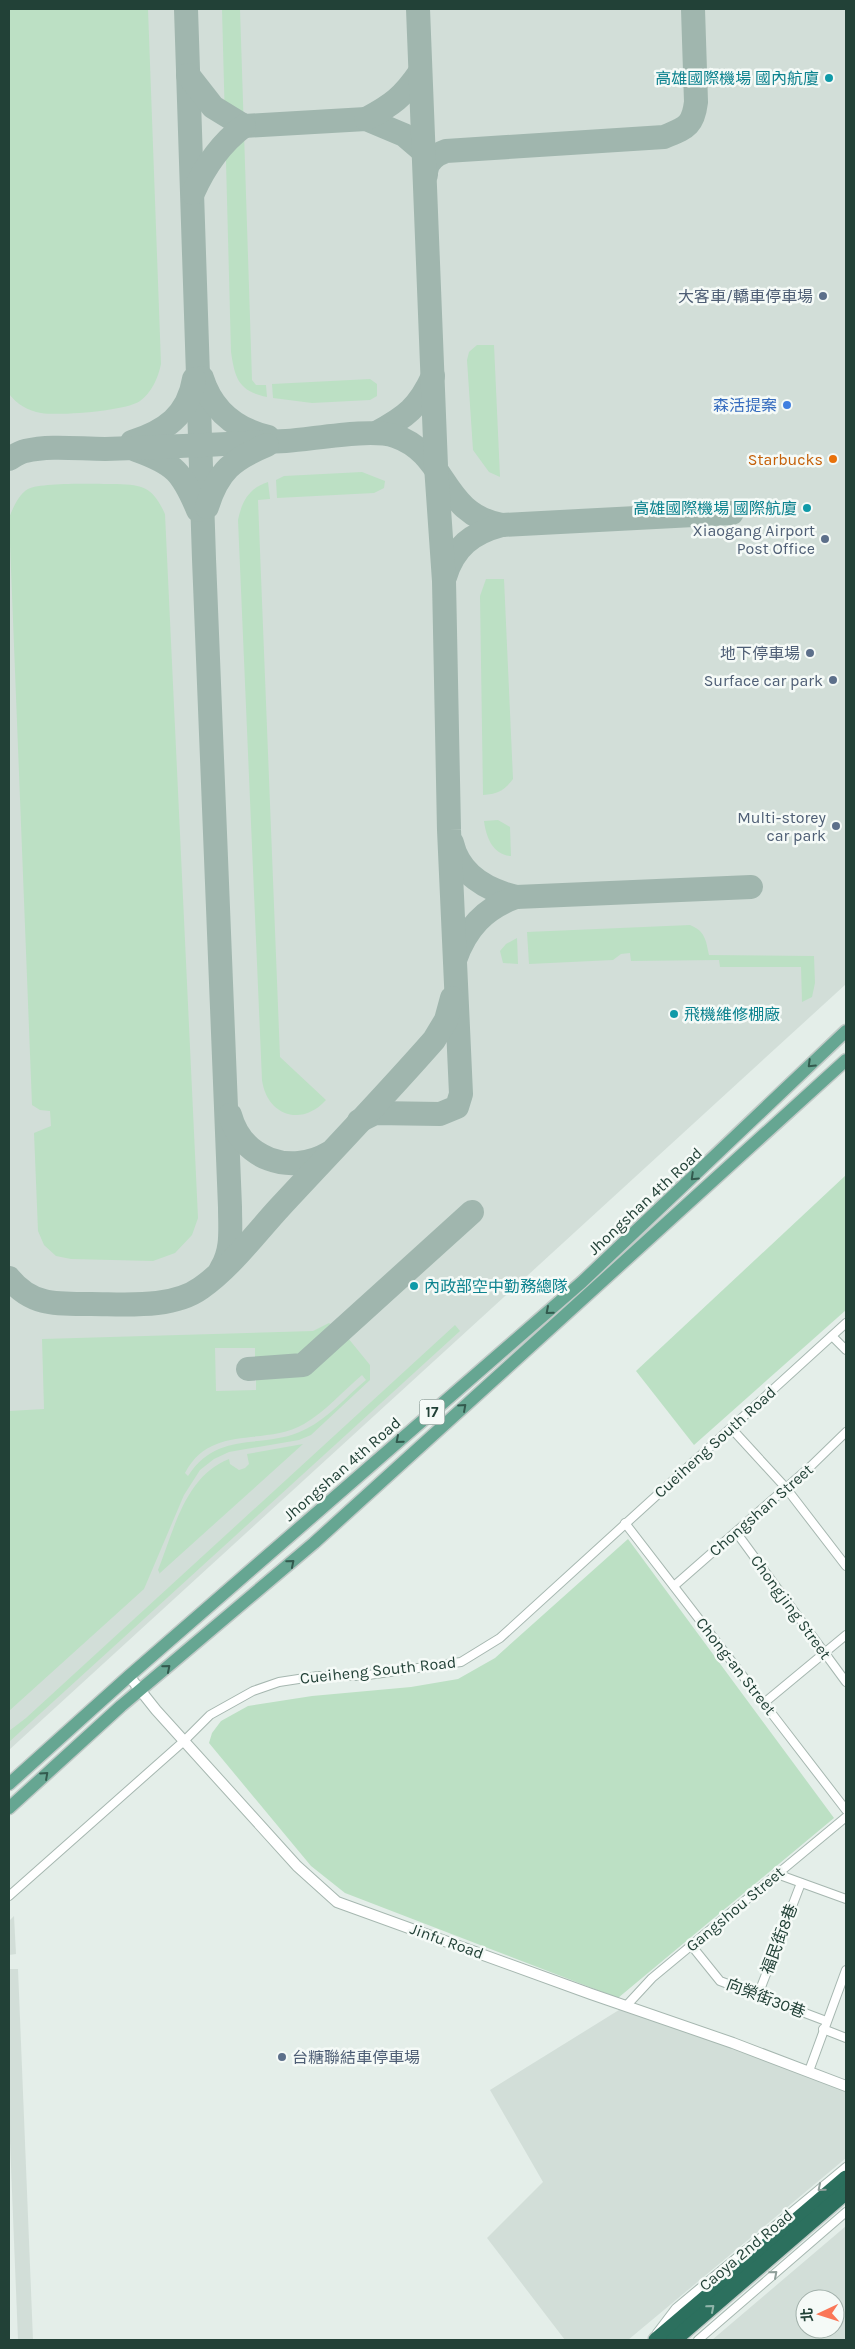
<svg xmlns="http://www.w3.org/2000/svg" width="855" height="2349" font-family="Karla,'Noto Sans TC',sans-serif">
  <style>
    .built { fill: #d2ded8; fill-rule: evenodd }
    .green { fill: #bce0c4; fill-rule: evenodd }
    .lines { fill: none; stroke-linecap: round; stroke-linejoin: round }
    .taxiway { stroke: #a0b6ae; stroke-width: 24 }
    .minor-casing { stroke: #a6b7b0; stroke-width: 10 }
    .tertiary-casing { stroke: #a6b7b0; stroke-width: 12 }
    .primary-casing { stroke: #c1cac7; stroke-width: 15 }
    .motorway-casing { stroke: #c1cac7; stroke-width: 18 }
    .minor { stroke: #fff; stroke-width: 8 }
    .tertiary { stroke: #fff; stroke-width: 10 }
    .primary { stroke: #66a692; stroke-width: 12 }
    .motorway { stroke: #2c705e; stroke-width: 15 }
    .oneway { stroke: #335a4e }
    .oneway2 { stroke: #90a09b }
    .oneway3 { stroke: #90b5aa }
    .culture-dot { fill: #0f9aa8; stroke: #f5faf7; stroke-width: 2 }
    .service-dot { fill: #5c6f8a; stroke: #f5faf7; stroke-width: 2 }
    .shop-dot { fill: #3f7fe0; stroke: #f5faf7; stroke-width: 2 }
    .food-dot { fill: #e8710a; stroke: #f5faf7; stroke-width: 2 }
    .labels { text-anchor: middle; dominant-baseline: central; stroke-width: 5; stroke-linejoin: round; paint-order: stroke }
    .shield { fill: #f5faf7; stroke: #617871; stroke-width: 1 }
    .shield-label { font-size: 15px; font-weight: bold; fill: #224137 }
    .culture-label { font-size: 16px; fill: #0d838f; stroke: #f5faf7; text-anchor: end }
    .service-label { font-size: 16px; fill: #4e5e75; stroke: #f5faf7; text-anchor: end }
    .shop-label { font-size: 16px; fill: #366cbe; stroke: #f5faf7; text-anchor: end }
    .food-label { font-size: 16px; fill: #c56008; stroke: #f5faf7; text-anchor: end }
    .street-label { font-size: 16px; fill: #224137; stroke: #f5faf7 }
  </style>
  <rect width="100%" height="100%" fill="#e4eee9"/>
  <g class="built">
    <polygon points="9,9 846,9 846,984 9,1750"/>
    <polygon points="14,1916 16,1954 9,1955 9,1921"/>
    <polygon points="9,1969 18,1969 33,2340 18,2340 9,2117"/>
    <polygon points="627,2005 846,2086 846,2158 628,2340 565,2340 487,2238 543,2182 490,2090"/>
    <path d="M846,2226V2340H712ZM805,2299H835V2329H805Z"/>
  </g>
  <g class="green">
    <path d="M9,9H148L161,364C158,378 152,392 140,401C126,411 60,416 41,413C28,411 17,404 9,394Z"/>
    <path d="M222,9H240L252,380L256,385H266L267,397C238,391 235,378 231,352Z"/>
    <polygon points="477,345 494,345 500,477 489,472 473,450 467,360 469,352"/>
    <polygon points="370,379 377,384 377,396 370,400 312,403 273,398 272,384"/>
    <polygon points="362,472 385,481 384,488 374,493 277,498 276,480 284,476"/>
    <path d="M268,482L270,499L258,500L280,1057L326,1100C302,1127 267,1116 262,1080L238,520C242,501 249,488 268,482Z"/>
    <path d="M117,484C145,485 153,488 165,514L198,1218L192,1235L175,1253L153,1261L71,1259L56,1256L44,1245L38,1231L34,1133L51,1126L50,1111L40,1110L32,1105L9,518C13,508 18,495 28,489C42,482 98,484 117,484Z"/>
    <path d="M486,579H504L513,779C504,791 498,794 483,795L480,596Z"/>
    <path d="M498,820L510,827L511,856C492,855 486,836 484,821Z"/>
    <path d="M690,925C705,931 706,940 709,955L814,956L815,983L812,997L802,1002L801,967H720L719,960L631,961L630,953L621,954L613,960L529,964L527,932Z"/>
    <polygon points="517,938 518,964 503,963 500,951 506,944"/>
    <polygon points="846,1175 846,1310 694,1445 636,1371"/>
    <path d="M329,1323L335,1327L299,1360L255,1362V1348H215L216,1391L256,1390V1376L304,1371L344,1337L348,1338L370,1365V1380L311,1435L299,1440L229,1452L214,1459L200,1470L184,1495L144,1589L9,1711V1411L44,1409L42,1339L313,1331ZM362,1375L366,1380C347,1396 328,1418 306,1429C264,1451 219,1428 188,1476L185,1473C211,1423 264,1447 304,1424C325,1412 343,1391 362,1375Z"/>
    <polygon points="455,1325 460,1331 9,1742 9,1731 26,1718"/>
    <path d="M303,1444L160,1573V1574L158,1570C174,1530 185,1476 229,1459L230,1464L239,1470L245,1468L249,1464L247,1454Z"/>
    <polygon points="628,1539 834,1818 618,1998 345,1893 311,1866 209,1743 212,1733 221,1721 248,1706 312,1696 411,1687 458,1679 495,1658"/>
  </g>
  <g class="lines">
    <g class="taxiway">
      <path d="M186,9L204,559L230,1207C230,1229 233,1250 221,1269"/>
      <polyline points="188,75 213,107 244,126 366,119 404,135 425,153"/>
      <path d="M366,119C392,105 403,97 420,72"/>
      <path d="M426,175C425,162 435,155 446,151L664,137C685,128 693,127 696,102L693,9"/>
      <path d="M193,193C205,166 220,144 244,126"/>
      <path d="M202,378C212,410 235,429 268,437"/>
      <path d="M376,433C406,417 419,407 433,376"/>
      <path d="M132,442C165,431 188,416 194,379"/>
      <path d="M136,450C175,464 182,472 198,510"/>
      <path d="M9,459C14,456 20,452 25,451C51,445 79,449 105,449C165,447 226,444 286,441C315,439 370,428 395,436C448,454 440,514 502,525"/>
      <path d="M207,507C218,471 233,459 267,445"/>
      <path d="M445,577C454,547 472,533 502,525L732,513"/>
      <path d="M452,843C459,874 487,890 516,897"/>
      <path d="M455,960C466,928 485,908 516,897L751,887"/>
      <path d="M230,1115C242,1159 290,1176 329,1153"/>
      <polyline points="359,1121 375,1113 440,1114 457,1107 461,1094 449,830 444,581 436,466 418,9"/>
      <path d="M9,1278C32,1306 57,1304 91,1304C125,1304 172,1309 201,1288C231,1267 256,1233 280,1207C332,1151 384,1097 434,1040L446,1020L452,998"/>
      <polyline points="248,1369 303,1365 472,1212"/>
    </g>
    <g class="minor-casing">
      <g id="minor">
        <polyline points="832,1336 846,1350"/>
        <polyline points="731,1428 786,1488 846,1566"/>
        <polyline points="625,1523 846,1810"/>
        <polyline points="736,1532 846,1682"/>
        <polyline points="674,1586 811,1466 846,1432"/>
        <polyline points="764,1703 846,1635"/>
        <polyline points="777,1874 846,1899"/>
        <polyline points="9,1896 184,1741 210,1715 253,1691 279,1682 318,1676 361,1676 461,1662 500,1638 846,1323"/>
        <polyline points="691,1945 720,1981 826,2021"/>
        <polyline points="758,1995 801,1883"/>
        <polyline points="627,2005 652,1978 846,1817"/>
        <polyline points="823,2029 846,2038"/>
        <polyline points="809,2071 846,1970"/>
        <polyline points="657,2333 676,2308 846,2167"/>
        <polyline points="698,2340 846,2212"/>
      </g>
    </g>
    <g class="tertiary-casing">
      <polyline id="tertiary" points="129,1676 156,1710 297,1866 337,1902 591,1994 733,2043 846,2086"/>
    </g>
    <g class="primary-casing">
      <g id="primary">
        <polyline points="9,1784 129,1676 582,1282 846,1031"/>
        <polyline points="9,1808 121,1706 314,1543 846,1060"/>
      </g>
    </g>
    <g class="motorway-casing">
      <g id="motorway">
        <polyline points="656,2340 846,2178"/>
        <polyline points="674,2340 846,2192"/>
      </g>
    </g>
    <use href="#minor" class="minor"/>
    <use href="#tertiary" class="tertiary"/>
    <use href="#primary" class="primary"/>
    <use href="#motorway" class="motorway"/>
  </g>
  <defs><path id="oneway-chevron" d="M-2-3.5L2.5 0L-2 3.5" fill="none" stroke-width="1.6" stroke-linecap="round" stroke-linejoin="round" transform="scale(1.25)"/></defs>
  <g class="oneway">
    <use href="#oneway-chevron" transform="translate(811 1064) rotate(136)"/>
    <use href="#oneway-chevron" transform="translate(694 1177) rotate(136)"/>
    <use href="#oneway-chevron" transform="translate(549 1311) rotate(139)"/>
    <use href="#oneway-chevron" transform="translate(463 1407) rotate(-42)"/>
    <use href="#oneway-chevron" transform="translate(399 1440) rotate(139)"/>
    <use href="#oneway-chevron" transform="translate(291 1563) rotate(-40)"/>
    <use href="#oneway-chevron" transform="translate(167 1668) rotate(-40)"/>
    <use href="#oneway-chevron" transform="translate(45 1775) rotate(-42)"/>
  </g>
  <g class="oneway2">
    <use href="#oneway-chevron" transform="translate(821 2188) rotate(140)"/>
    <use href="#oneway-chevron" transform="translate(774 2274) rotate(-41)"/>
  </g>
  <use class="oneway3" href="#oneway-chevron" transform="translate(711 2308) rotate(-41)"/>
  <g class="culture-dot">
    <circle cx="829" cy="78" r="5"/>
    <circle cx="807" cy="508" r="5"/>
    <circle cx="674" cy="1014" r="5"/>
    <circle cx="414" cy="1286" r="5"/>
  </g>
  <g class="service-dot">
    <circle cx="823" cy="296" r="5"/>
    <circle cx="825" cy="539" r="5"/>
    <circle cx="810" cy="653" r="5"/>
    <circle cx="833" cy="680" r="5"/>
    <circle cx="836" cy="826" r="5"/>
    <circle cx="282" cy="2057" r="5"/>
  </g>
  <circle class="shop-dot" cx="787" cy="405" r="5"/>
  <circle class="food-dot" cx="833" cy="459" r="5"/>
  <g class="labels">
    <rect class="shield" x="419.5" y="1399.5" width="25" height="25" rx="4"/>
    <g class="shield-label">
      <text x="432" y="1412">17</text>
    </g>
    <g class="culture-label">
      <text x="819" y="78">高雄國際機場 國內航廈</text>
      <text x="797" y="508">高雄國際機場 國際航廈</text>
      <text x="684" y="1014" text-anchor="start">飛機維修棚廠</text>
      <text x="424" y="1286" text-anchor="start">內政部空中勤務總隊</text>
    </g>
    <g class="service-label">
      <text x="813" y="296">大客車/轎車停車場</text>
      <text x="815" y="530">Xiaogang Airport<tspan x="815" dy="18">Post Office</tspan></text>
      <text x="800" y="653">地下停車場</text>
      <text x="823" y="680">Surface car park</text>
      <text x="826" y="817">Multi-storey<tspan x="826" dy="18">car park</tspan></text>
      <text x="292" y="2057" text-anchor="start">台糖聯結車停車場</text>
    </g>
    <g class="shop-label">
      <text x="777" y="405">森活提案</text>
    </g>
    <g class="food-label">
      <text x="823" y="459">Starbucks</text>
    </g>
    <g class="street-label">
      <text transform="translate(645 1201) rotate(-43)">Jhongshan 4th Road</text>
      <text transform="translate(715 1442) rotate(-42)">Cueiheng South Road</text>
      <text transform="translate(342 1469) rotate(-41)">Jhongshan 4th Road</text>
      <text transform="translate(761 1510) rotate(-41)">Chongshan Street</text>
      <text transform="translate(791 1607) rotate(54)">Chongjing Street</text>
      <text transform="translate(736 1666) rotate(52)">Chong-an Street</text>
      <text transform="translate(378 1670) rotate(-6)">Cueiheng South Road</text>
      <text transform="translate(735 1909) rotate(-40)">Gangshou Street</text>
      <text transform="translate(779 1939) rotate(-69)">福民街8巷</text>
      <text transform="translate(447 1941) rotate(20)">Jinfu Road</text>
      <text transform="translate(766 1998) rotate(21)">向榮街30巷</text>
      <text transform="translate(746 2250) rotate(-40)">Caoya 2nd Road</text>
    </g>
  </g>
  <rect width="855" height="2349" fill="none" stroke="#224137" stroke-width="20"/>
  <g transform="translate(820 2314) rotate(266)"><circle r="24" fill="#f5faf7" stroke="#a1b0aa"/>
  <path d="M0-4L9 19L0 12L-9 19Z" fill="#fa7657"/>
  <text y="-8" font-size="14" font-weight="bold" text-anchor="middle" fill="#224137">北</text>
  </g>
</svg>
